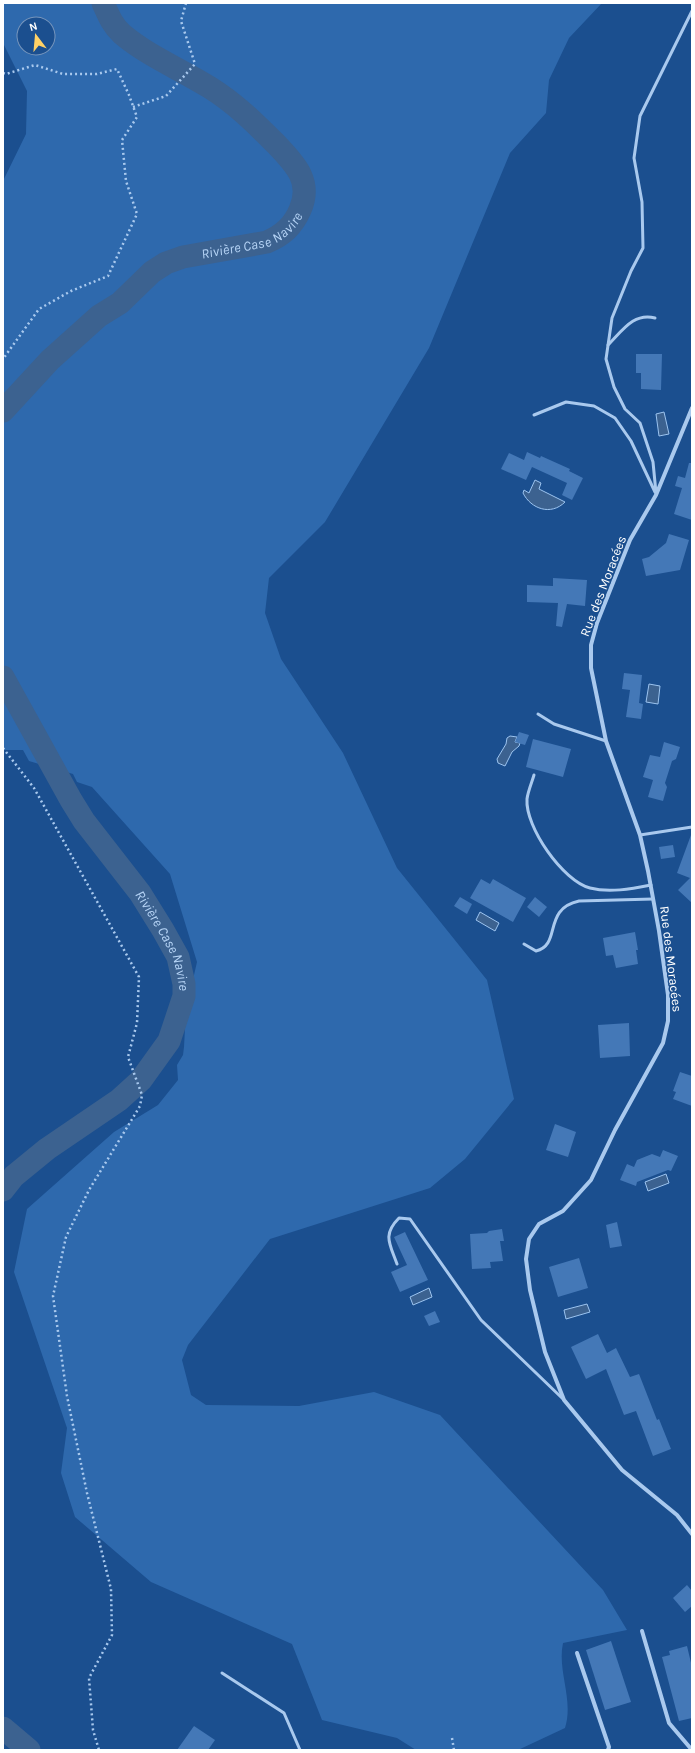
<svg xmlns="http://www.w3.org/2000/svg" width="695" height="1753" font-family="Karla,sans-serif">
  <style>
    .green { fill: #2e69ad; fill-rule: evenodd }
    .water { fill: #3c6290; stroke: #9cc4f0 }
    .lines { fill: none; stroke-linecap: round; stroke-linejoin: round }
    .river { stroke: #3c6290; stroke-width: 23 }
    .building { fill: #4478b7 }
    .path { stroke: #a9c9ee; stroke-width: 2.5; stroke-dasharray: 2 3; stroke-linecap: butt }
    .lane { stroke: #a9c9ee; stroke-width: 3 }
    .street { stroke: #a9c9ee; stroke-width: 4 }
    .labels { text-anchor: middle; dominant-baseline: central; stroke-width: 3; stroke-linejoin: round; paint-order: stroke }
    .street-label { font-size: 13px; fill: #fff; stroke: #1b4f8f }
    .water-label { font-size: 14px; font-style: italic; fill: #b5d3f5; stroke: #1b4f8f }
  </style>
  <rect width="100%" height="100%" fill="#1b4f8f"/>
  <path class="green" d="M3,3H602L569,38L549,80L546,113L510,153L429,348L325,522L269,578L265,613L281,659L343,753L397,868L487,980L514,1099L465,1159L430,1188L270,1239L188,1345L182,1360L191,1395L206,1405L299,1406L374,1392L440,1415L603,1590L627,1630L563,1643C557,1671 574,1699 565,1728L518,1750H416L397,1738L322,1720L292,1644L151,1582L75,1517L61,1473L67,1428L14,1272L27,1209L114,1132L158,1105L178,1080L177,1065L183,1055L184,1047L186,1010L197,962L170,874L92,787L77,782L73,774L29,761L23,750H3V181L26,134L27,91L3,43ZM24,24H48V48H24Z"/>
  <g class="water">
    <polygon points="664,412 669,434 659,436 656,414"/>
    <path d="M535,480L541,483L539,489L565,502C551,516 531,509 523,493L524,490L529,493Z"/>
    <polygon points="649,684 660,686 658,704 646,702"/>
    <polygon points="510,736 517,737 515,742 520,743 519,746 512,752 505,766 498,763 497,759 506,744 507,738"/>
    <polygon points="480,912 499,923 495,931 476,920"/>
    <polygon points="666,1174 669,1183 648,1191 645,1182"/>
    <polygon points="429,1288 432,1297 413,1305 410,1297"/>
    <polygon points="587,1304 590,1312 566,1319 564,1310"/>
  </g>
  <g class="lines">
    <g class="river">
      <path id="s1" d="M3,411L50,360L99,316L120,303L152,272L166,263L183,257L267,242C283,235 293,226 300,210C313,181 294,163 276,144C255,123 235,103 209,87C180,69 148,56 122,34C112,25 108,14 103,3"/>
      <path id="s2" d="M3,677L71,800L84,821L140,893L163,930L178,957L184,984V996L169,1041L141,1080L119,1100L47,1149L14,1176L3,1190"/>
      <polyline points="3,1728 29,1750"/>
    </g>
  </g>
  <g class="building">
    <polygon points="636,354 662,354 661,390 641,389 641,373 636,373"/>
    <polygon points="527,452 540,458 541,456 570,469 569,471 583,478 572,500 562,495 567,483 532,467 526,480 501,469 509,453 524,460"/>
    <polygon points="689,463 692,463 692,520 674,514 682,488 675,486 678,476 685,478"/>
    <polygon points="669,534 689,540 680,570 646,576 642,559 649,557 666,543"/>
    <polygon points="553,578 587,580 585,606 567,604 562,627 556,626 558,603 527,602 527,585 553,586"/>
    <polygon points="624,673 642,675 639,703 643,704 641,719 626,717 630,690 622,689"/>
    <polygon points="519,732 529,735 525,745 515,742"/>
    <polygon points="533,739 571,749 563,777 526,767"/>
    <polygon points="664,742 680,747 676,759 672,761 665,783 667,787 663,801 648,797 653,780 643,777 650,755 660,757"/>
    <polygon points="691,835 692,835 692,903 678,890 690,878 677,873"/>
    <polygon points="673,845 675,857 661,859 659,847"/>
    <polygon points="481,879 490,884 493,879 526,898 513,922 470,898"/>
    <polygon points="460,897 472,904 467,914 454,906"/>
    <polygon points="535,897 547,907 539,917 527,907"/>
    <polygon points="635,932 638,950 636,950 638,964 616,968 613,955 606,956 603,938"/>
    <polygon points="629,1023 630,1056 600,1058 598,1025"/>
    <polygon points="680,1072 692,1076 692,1106 673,1099 676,1092 673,1091"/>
    <polygon points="555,1124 576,1132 568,1157 546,1150"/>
    <polygon points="663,1150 678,1156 671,1171 668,1170 637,1182 636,1186 620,1180 627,1164 634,1167 637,1160 652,1154 660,1157"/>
    <polygon points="617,1222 622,1246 610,1248 606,1225"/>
    <polygon points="502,1229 504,1241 500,1241 503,1261 490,1262 491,1268 472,1269 470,1234 487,1233 489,1231"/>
    <polygon points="405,1232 428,1280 400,1292 391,1272 407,1265 394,1237"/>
    <polygon points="579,1258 588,1288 558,1297 549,1267"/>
    <polygon points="435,1311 440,1322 429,1326 424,1316"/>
    <polygon points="598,1334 607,1353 616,1348 630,1377 639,1374 657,1420 659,1419 671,1449 653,1456 636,1411 624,1415 606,1369 586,1379 571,1347"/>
    <polygon points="687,1585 692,1591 692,1606 685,1612 673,1598"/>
    <polygon points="611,1641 631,1702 605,1710 586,1650"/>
    <polygon points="687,1646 692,1667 692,1718 679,1721 662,1657 670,1655 669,1651"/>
    <polygon points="194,1726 215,1740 208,1750 177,1750"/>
  </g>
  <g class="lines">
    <g class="path">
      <polyline points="3,73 6,74 35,65 63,74 97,74 117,69 129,95 137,117 122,140 126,181 137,214 108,276 71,291 39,309 3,359"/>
      <polyline points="133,107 166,96 195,64 181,21 186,3"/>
      <polyline points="3,748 34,788 139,977 137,1023 128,1057 142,1095 140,1106 89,1190 66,1237 53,1296 67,1396 87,1493 111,1589 112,1635 89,1678 93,1730 99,1750"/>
      <polyline points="452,1738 454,1750"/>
    </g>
    <g class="lane">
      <path d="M608,345C622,331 634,312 655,318"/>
      <polyline points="534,415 566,402 594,406 615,418 631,441 655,492"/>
      <polyline points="656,493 653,462 640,423 625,409 614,387 606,359 612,318 631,271 643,248 642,202 634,158 640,116 692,11"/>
      <polyline points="538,714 554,724 606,741"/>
      <path d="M534,775C532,782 528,791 527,799C525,827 563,881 590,888C609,893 631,889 651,885"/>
      <polyline points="640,835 692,827"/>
      <path d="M524,944L536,951C562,945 542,909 579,901L653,899"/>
      <path d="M397,1264C390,1244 382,1235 399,1218L410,1219L481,1320L562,1398"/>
      <polyline points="222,1673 284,1713 300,1750"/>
    </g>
    <g class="street">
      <polyline points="692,408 656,495 630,540 597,623 591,645 591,668 606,741 640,835 648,871 659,931 668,995 668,1021 663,1043 615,1130 591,1180 563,1211 539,1224 529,1239 526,1259 530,1290 545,1352 564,1400 622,1470 677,1515 692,1534"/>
      <polyline points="642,1631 669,1723 692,1750"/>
      <polyline points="577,1653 609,1747 608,1750"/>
    </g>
  </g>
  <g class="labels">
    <g class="street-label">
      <text transform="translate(603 586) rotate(-69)">Rue des Moracées</text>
      <text transform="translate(671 959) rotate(83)">Rue des Moracées</text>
    </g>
    <g class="water-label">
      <text stroke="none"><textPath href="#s1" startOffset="313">Rivière Case Navire</textPath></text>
      <text stroke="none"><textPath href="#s2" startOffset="310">Rivière Case Navire</textPath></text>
    </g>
  </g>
  <rect width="695" height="1753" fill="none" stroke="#ffffff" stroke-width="8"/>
  <g transform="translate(36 36) rotate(344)"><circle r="19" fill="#1b4f8f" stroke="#7695bc"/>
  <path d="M0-3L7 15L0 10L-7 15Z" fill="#ffd166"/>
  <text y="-6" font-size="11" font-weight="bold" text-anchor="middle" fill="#ffffff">N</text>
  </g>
</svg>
